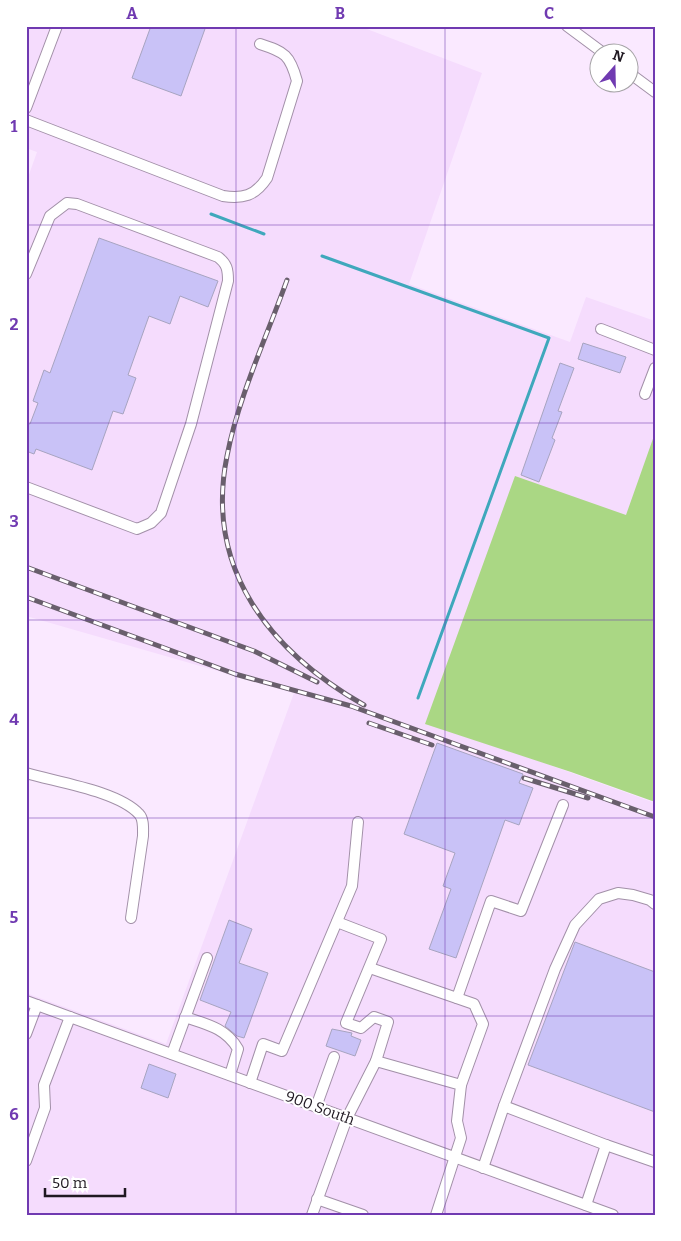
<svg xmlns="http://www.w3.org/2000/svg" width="681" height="1241" font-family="Bitter,serif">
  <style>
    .built { fill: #f5dcfd }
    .green { fill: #aad784 }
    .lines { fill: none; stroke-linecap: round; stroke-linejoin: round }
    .stream { stroke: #3fa8bc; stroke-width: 3 }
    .building { fill: #c9c2f7; stroke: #a7a4c0 }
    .minor-casing { stroke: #a290a8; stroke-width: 12 }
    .minor { stroke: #fff; stroke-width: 10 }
    .rail-casing { stroke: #695f6c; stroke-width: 5 }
    .rail { stroke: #fff; stroke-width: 3; stroke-dasharray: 9; stroke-linecap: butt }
    .grid { fill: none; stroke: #703ab1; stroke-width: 1; stroke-opacity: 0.55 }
    .labels { text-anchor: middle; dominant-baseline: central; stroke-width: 4; stroke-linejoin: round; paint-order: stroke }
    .street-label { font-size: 15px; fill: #1f1821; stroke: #fff }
    .neatline { fill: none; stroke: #703ab1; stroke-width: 2 }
    .grid-label { font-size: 16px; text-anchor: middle; font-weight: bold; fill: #703ab1 }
  </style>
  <rect width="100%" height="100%" fill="#fae9ff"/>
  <polygon class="built" points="26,26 359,26 482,73 409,284 570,342 586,297 655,321 655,528 436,724 655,803 655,1215 26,1215 26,993 166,1044 294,693 26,616 26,183 37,152 26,148"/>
  <polygon class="green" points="655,433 655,802 571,772 425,724 515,476 626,515"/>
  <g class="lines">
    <g class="stream">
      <polyline points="211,214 264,234"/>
      <polyline points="322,256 549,338 418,698"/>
    </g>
  </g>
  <g class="building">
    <polygon points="151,26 206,26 181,96 132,78"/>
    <polygon points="99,238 218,281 208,307 180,296 170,324 149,316 128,375 136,378 123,414 113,411 92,470 36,449 34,454 26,451 26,423 30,424 38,403 33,401 44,370 50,373"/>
    <polygon points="583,343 626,357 620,373 578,359"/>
    <polygon points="560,363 574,368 558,411 562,412 552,438 555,440 539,482 521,475"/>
    <polygon points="437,743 523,774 519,783 533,788 519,825 505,820 456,958 429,949 451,889 443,886 455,853 404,834"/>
    <polygon points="229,920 252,929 239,963 268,973 244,1038 237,1036 225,1026 231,1012 200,1000"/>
    <polygon points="575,942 655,972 655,1112 528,1065"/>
    <polygon points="332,1029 352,1033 351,1036 361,1040 355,1056 326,1046"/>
    <polygon points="149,1064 176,1074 168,1098 141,1088"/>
  </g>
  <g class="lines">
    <g class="minor-casing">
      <g id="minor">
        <polyline points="567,26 602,52"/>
        <polyline points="628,72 655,92"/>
        <polyline points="26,108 57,26"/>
        <path d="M26,120L223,196C243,199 255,196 267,178L297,81C290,55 285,52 260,44"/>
        <path d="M26,274L50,216L67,203L77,204L218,257C227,264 228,269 228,281L191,424L161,513L151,523L137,529L26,487"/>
        <polyline points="601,329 655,350"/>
        <polyline points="645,394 655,368"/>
        <path d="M26,773C56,782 118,791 139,814C144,819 143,829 143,836L131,918"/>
        <polyline points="337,922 381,939 346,1023 361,1028 374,1017 388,1022 376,1061"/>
        <polyline points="370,968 474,1004 483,1024 461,1085"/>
        <polyline points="457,998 491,901 521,911 563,805"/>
        <polyline points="26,1001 613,1215"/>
        <path d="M185,1017C206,1024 226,1028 238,1049L230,1075"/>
        <polyline points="26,1034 37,1005"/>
        <polyline points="172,1054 207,958"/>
        <polyline points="250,1083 263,1044 282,1051 352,886 358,822"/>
        <polyline points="504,1106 555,969 575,925 599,899 618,893 633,895 650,900 655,904"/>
        <polyline points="316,1107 334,1057"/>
        <polyline points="26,1161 45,1108 44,1085 70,1017"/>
        <polyline points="483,1168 504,1106 606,1145"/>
        <polyline points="317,1199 363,1215"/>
        <polyline points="586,1205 606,1145 655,1162"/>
        <polyline points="312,1215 347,1118 376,1061 461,1085 457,1121 461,1138 436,1215"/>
      </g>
    </g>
    <use href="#minor" class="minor"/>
    <g class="rail-casing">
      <g id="rail">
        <path d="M287,280C267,336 238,398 227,456C204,570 271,652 364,705"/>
        <polyline points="26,567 254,651 317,682"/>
        <polyline points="26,597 235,674 351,706 655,817"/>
        <polyline points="369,723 432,745"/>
        <polyline points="524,778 588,798"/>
      </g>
    </g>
    <use href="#rail" class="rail"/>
  </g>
  <path class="grid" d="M236,26V1215M445,26V1215M26,225H655M26,423H655M26,620H655M26,818H655M26,1016H655"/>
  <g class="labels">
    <g class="street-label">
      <text transform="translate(320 1108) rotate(20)">900 South</text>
    </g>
  </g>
  <rect width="681" height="1241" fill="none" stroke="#ffffff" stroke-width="55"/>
  <g transform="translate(614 68) rotate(20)"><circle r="24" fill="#ffffff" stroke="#a5a3a6"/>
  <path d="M0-4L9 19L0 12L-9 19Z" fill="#703ab1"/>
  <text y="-8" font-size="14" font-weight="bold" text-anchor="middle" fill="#1f1821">N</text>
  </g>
  <path d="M45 1188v8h80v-8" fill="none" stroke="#1f1821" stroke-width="2.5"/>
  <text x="52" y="1188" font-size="15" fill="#1f1821" stroke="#ffffff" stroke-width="4" paint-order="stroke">50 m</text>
  <rect x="28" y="28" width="626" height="1186" class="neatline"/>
  <g class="grid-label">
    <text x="132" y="19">A</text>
    <text x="340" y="19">B</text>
    <text x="549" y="19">C</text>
    <text x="14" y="132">1</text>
    <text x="14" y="330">2</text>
    <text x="14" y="527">3</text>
    <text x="14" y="725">4</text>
    <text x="14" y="923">5</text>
    <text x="14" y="1120">6</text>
  </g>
</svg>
